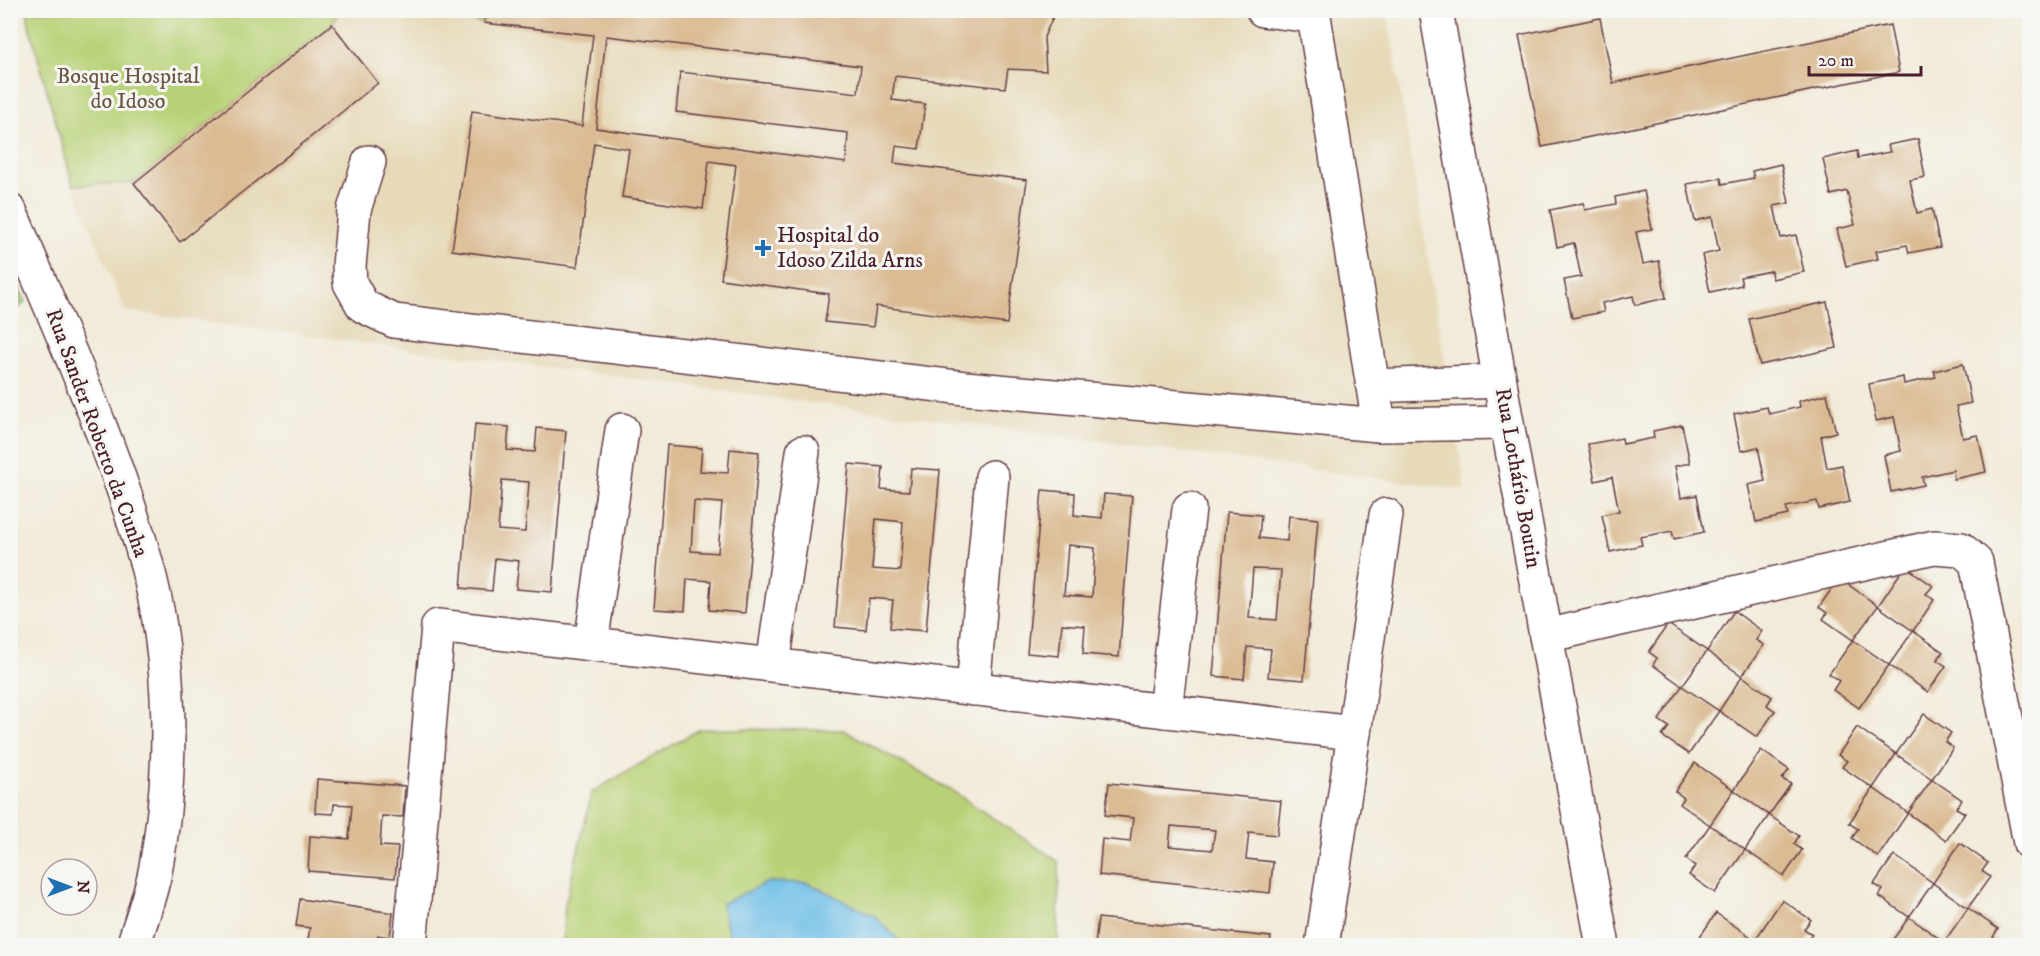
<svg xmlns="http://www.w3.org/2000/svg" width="2040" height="956" font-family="'IM FELL DW Pica',serif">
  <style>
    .built { fill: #e7daba }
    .green { fill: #b8d176; stroke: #817850; stroke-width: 1.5 }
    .forest { fill: #92b367; stroke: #6e6949; stroke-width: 1.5 }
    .water { fill: #6cbde7; stroke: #5b6e89; stroke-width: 1.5 }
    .building { fill: #dabb93; fill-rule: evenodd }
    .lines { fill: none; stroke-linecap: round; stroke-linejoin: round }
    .minor-casing { stroke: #633e45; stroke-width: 36 }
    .minor { stroke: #fff; stroke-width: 33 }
    .poi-dot { fill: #1f6fb2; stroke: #f6f6f2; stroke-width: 2 }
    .labels { text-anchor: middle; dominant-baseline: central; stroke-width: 6; stroke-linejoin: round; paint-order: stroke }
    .park-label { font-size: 22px; fill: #6b5442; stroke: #f6f6f2 }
    .poi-label { font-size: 22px; fill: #4a1f2b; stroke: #f6f6f2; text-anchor: start }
    .street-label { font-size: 22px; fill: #4a1f2b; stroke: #f6f6f2 }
  </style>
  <rect width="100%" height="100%" fill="#f6f6f2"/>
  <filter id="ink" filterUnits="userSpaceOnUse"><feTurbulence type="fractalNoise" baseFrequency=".0167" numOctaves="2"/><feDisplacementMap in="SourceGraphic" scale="12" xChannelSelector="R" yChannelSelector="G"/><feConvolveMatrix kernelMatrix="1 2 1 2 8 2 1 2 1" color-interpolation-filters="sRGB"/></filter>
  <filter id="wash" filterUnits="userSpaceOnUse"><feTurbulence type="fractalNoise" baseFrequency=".008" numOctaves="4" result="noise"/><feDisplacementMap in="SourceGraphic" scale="24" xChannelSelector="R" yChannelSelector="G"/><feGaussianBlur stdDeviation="1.35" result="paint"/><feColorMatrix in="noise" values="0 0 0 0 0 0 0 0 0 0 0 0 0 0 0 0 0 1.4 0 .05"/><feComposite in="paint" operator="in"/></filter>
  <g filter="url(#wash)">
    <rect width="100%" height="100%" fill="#f2ebd9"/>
    <polygon class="built" points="27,11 1387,11 1466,490 125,311 73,185 29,25"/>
    <g class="green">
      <polygon points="27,11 339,11 332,24 134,183 73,185 29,25"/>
      <polygon points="422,11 486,11 484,23"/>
      <polygon points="700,729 844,730 952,791 1059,862 1058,945 562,946 565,905 592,792"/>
    </g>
    <polygon class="forest" points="10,270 26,301 11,316 10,316"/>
    <polygon class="water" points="768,882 808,883 873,915 904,945 736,945 730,939 721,904"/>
    <g id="blocks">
      <g class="building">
        <path d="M486,10H1056L1044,37L1046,71L1008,69L1005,88L895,76L892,100L925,104L919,149L896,146L894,163L1027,180L1007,324L876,306L873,327L825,322L829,294L721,279L736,165L709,161L703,209L622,197L629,149L594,143L577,267L452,250L472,111L582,126L593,35L484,23ZM606,36L861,66L858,93L680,72L676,112L848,133L846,163L596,128Z"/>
        <polygon points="1600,18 1613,83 1890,25 1899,72 1542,147 1519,35"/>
        <polygon points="332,24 378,83 180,242 134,183"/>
        <polygon points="1918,139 1925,177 1910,180 1917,213 1932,209 1940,247 1909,253 1907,245 1876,251 1878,259 1846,266 1837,229 1855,225 1847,191 1831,195 1823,159 1857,151 1858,158 1890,152 1888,145"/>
        <polygon points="1781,164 1789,203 1774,206 1781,238 1796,235 1804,272 1772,279 1771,271 1740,277 1742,285 1710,292 1702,255 1719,251 1712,217 1695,221 1687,184 1721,178 1722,184 1754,178 1752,171"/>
        <polygon points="1644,191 1652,229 1636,232 1643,264 1659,261 1666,298 1635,305 1633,296 1602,303 1604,312 1572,318 1564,280 1581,277 1574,243 1557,247 1550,210 1583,203 1585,210 1616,204 1615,197"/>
        <polygon points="1827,302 1837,348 1760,365 1749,319"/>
        <polygon points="1963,364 1971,403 1956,406 1963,438 1978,435 1986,472 1954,479 1953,470 1922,477 1924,485 1891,492 1884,455 1901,451 1894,417 1876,421 1869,384 1903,377 1904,384 1936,377 1934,371"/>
        <polygon points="1827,394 1836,432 1821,436 1827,468 1842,465 1850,502 1819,509 1817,501 1786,507 1788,515 1756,522 1748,485 1765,481 1758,447 1741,451 1734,414 1767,407 1769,414 1800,407 1799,401"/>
        <path d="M475,424L509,427L507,450L535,452L537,428L566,431L552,592L516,589L519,561L495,558L492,591L461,588ZM502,480L529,482L525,532L498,530Z"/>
        <polygon points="1682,425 1690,463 1675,466 1681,498 1697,495 1704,532 1674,539 1672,531 1640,537 1642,545 1610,552 1602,515 1619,511 1612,477 1595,481 1588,444 1622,438 1623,444 1654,438 1653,431"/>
        <path d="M667,445L702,448L700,471L728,473L730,449L759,452L745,613L709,610L711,581L687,579L685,611L654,609ZM694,501L722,503L718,553L691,551Z"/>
        <path d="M849,464L883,467L881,489L909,491L911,468L940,470L926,631L890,628L893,600L869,598L866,630L835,627ZM876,519L903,522L900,571L872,569Z"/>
        <path d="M1042,490L1075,493L1074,515L1102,518L1104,494L1132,496L1119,657L1083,654L1085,626L1062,624L1059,656L1027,653ZM1068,545L1095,548L1092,597L1064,595Z"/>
        <path d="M1227,512L1261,515L1259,538L1287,541L1289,516L1318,519L1304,680L1268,677L1271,649L1247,647L1244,679L1213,676ZM1253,569L1281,570L1277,620L1249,618Z"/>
        <polygon points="1905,566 1933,586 1926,594 1934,600 1913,631 1878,606"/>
        <polygon points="1839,578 1878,606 1853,640 1823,619 1827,613 1819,607"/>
        <polygon points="1734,611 1762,631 1756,640 1764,645 1742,676 1707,651"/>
        <polygon points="1668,624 1707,651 1682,686 1653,665 1657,658 1649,652"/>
        <polygon points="1913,631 1943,652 1937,660 1946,666 1928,692 1889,665"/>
        <polygon points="1853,640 1889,665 1859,708 1833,690 1839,681 1829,674"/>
        <polygon points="1742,676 1772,697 1767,705 1775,711 1757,737 1719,711"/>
        <polygon points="1682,686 1719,711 1689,754 1662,736 1669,727 1659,720"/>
        <polygon points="1924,714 1951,733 1945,742 1953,748 1932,779 1896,754"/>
        <polygon points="1857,727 1896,754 1873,788 1842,767 1847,761 1838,755"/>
        <polygon points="1761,750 1789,770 1782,779 1791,784 1769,815 1734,790"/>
        <polygon points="1695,763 1734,790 1710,825 1680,804 1684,798 1675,791"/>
        <polygon points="317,779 405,786 403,817 382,816 380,846 398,847 395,878 308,871 310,836 349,839 352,805 334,804 333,814 315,813"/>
        <polygon points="1932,779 1962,800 1956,808 1965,813 1946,840 1908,813"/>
        <path d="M1109,783L1281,801L1277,835L1249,832L1246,859L1273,862L1270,893L1099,875L1102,839L1130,842L1133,818L1105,815ZM1171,826L1215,830L1212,850L1169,846Z"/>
        <polygon points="1873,788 1908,813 1878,857 1852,838 1858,829 1849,823"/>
        <polygon points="1769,815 1799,836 1794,844 1802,850 1784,876 1745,850"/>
        <polygon points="1710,825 1745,850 1715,893 1689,875 1695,866 1686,859"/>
        <polygon points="1960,843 1988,863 1982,871 1990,877 1968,908 1933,883"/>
        <polygon points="1894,855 1933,883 1909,917 1879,896 1883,890 1874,884"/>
        <polygon points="300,899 393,913 390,937 378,935 376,945 307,945 310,928 296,926"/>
        <polygon points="1782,900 1811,920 1804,929 1812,934 1804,945 1763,945 1755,940"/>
        <polygon points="1968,908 1998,929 1993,937 2001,943 2000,945 1949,945 1944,942"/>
        <polygon points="1716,913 1755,940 1751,945 1703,945 1697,941"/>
        <polygon points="1909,917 1944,942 1942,945 1889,945"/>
        <polygon points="1098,918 1271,937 1270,945 1095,945"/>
      </g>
    </g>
  </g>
  <g filter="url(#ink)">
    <use href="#blocks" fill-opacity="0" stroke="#633e45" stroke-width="1.5"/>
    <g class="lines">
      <g class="minor-casing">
        <g id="minor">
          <polyline points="1436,10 1507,423 1603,946"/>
          <polyline points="369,162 354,210 349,266 350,283 363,306 394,321 965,388 1379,425 1314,16 1263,10"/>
          <path d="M10,211C58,326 112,441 146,562C173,658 174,773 155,872C150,896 141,921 133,946"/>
          <polyline points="1373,386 1500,381"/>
          <polyline points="1379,425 1507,423"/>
          <polyline points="1546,636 1934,547 1961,549 1976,562 2030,843"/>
          <polyline points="591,644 622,430"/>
          <polyline points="773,665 803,452"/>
          <polyline points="973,689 992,477"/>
          <polyline points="1165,711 1189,509"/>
          <polyline points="1354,733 1386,515"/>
          <polyline points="410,946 438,626 1354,733 1322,946"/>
        </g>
      </g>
      <use href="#minor" class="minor"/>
    </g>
  </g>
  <path class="poi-dot" d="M760 239h6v6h6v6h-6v6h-6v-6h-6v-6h6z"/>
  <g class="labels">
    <g class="park-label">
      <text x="128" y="76">Bosque Hospital<tspan x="128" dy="25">do Idoso</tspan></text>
    </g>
    <g class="poi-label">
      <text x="777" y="235">Hospital do<tspan x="777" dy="25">Idoso Zilda Arns</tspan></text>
    </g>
    <g class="street-label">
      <text transform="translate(97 433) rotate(70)">Rua Sander Roberto da Cunha</text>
      <text transform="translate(1518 478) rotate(80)">Rua Lothário Boutin</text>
    </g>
  </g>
  <rect width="2040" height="956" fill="none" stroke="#f6f6f2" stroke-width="36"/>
  <g transform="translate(69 887) rotate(90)"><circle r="28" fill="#f6f6f2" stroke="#b1a0a2" stroke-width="1.5"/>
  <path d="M0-4.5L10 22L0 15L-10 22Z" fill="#1f6fb2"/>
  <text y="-9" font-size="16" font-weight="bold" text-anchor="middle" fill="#4a1f2b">N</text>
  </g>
  <path d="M1809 66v9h112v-9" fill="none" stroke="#4a1f2b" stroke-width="3"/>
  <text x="1818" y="66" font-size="18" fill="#4a1f2b" stroke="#f6f6f2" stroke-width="4.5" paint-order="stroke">20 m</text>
</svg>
